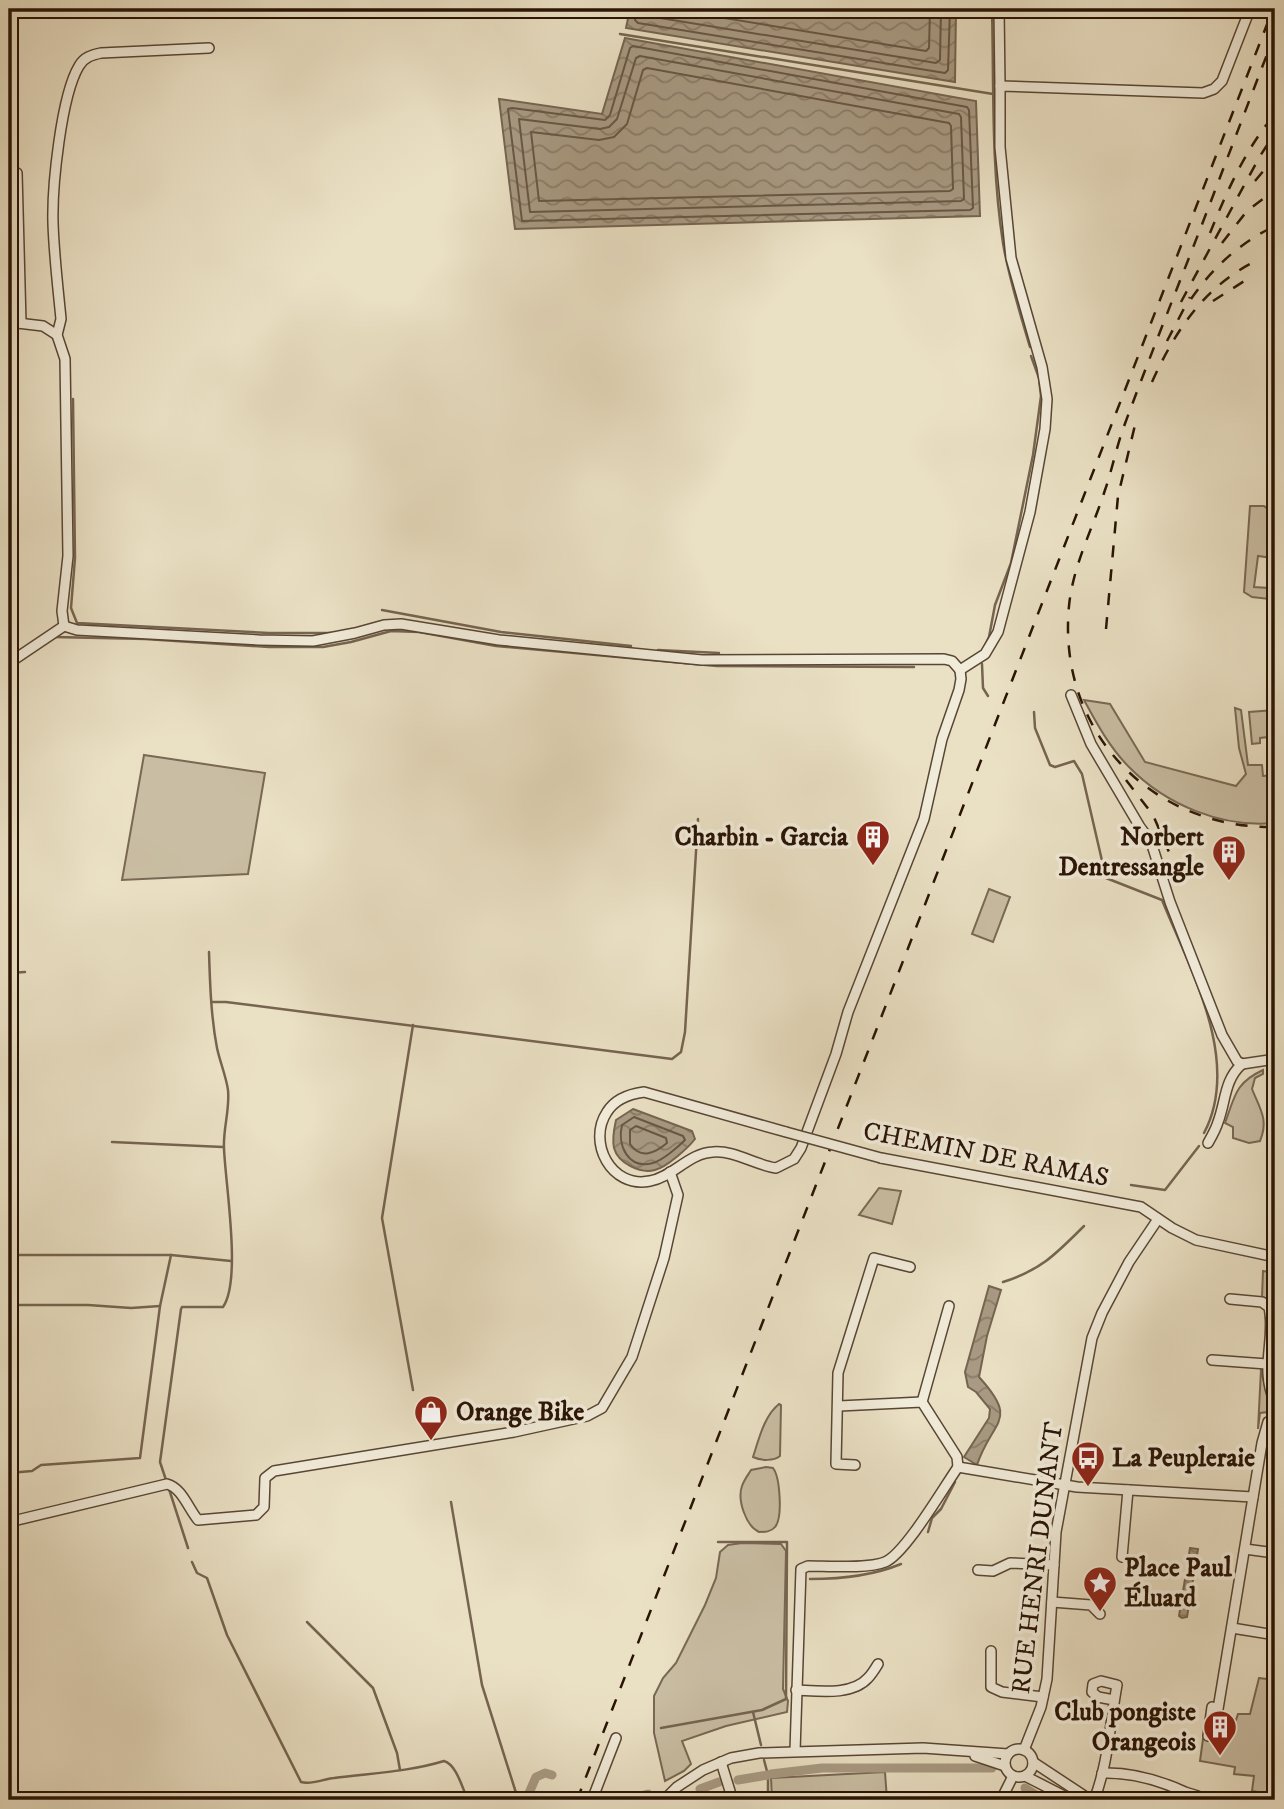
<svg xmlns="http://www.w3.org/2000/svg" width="1284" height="1809" font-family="'IM FELL DW Pica',serif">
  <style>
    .green { fill: #c9bda3; stroke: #786854; stroke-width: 2 }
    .water { fill: url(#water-waves); stroke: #756450; stroke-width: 2 }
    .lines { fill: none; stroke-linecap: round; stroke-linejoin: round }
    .shore { stroke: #685644; stroke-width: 2 }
    .stream { stroke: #756450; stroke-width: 2.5 }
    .canal { stroke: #a89a83; stroke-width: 9 }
    .minor-casing { stroke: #584634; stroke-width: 12 }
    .minor { stroke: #f1ebd9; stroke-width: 9 }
    .rail { stroke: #281304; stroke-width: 2.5; stroke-dasharray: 12 12; stroke-linecap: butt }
    .minor-bridge-casing { stroke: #584634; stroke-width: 12; stroke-linecap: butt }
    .minor-bridge { stroke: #f1ebd9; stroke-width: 9 }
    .labels { text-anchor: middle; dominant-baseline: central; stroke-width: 7; stroke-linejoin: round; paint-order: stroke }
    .poi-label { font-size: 26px; font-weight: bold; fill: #281304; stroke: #f1ebd9; text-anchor: end }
    .street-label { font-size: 26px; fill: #281304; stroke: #f1ebd9 }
  </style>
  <defs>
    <pattern id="water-waves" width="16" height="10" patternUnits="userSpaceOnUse" patternTransform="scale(1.75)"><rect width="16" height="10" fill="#a89a83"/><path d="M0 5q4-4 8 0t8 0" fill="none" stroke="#897c69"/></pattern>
  </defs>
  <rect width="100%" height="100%" fill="#eae0c4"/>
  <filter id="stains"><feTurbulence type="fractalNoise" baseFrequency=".00286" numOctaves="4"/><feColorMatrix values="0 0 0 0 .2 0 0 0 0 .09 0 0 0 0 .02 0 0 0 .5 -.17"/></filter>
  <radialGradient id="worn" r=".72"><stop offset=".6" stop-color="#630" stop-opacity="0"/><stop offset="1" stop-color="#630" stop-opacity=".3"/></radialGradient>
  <g class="green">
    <polygon points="1250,506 1264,506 1275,515 1275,555 1272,558 1258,556 1254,587 1269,588 1269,599 1252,597 1244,592"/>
    <path d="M1084,700L1110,704L1145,762L1236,786L1246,774L1239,748L1235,708L1241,710L1248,765H1262L1263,776L1275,775V823C1222,828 1166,805 1129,767C1110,748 1097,724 1084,700Z"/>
    <polygon points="1275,710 1275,726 1268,727 1268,737 1260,738 1260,743 1252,744 1249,712"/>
    <polygon points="144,755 265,773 248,874 122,880"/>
    <polygon points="989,889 1010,897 993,942 972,934"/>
    <path d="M1263,1070V1074L1255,1078L1252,1089C1260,1109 1269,1120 1260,1141L1249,1143L1233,1138V1127L1225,1123C1235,1096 1235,1083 1263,1070Z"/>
    <polygon points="879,1188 901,1191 892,1224 859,1215"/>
    <polygon points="1263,1271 1275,1273 1275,1302 1273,1304 1262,1297"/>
    <polygon points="1261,1369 1265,1387 1271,1402 1268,1412 1260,1413 1258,1429"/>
    <path d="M779,1404L781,1405L780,1456C774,1461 761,1461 753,1457C759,1439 764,1416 779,1404Z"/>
    <path d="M766,1467L773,1468C780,1477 783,1518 775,1527C771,1532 765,1532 759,1532C746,1526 737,1500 742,1486C744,1480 748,1475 751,1470Z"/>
    <polygon points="742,1543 781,1544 786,1551 783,1689 788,1701 787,1712 726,1726 682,1741 691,1764 684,1771 665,1781 654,1733 654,1696 663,1678 676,1663 705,1605 716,1578 720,1552 728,1545"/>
    <polygon points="1259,1678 1275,1680 1275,1795 1252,1791 1254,1776 1234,1774 1235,1767 1200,1761 1203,1739 1217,1741 1222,1717 1236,1720 1238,1714 1250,1714"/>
    <polygon points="885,1772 887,1800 772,1800 771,1778"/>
  </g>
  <g class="water">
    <polygon points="630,9 956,9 955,82 626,28"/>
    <polygon points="625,38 976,101 980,216 515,229 499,99 602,114"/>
    <path d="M633,1109L692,1131L695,1139C688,1148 667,1167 655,1170C640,1174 618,1163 614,1148C612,1139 614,1129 616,1120Z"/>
    <path d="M989,1286L1001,1290L987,1336L979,1377C1020,1422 992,1419 977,1465L964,1457L989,1418L990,1409L976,1392L968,1387L965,1372Z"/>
    <polygon points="1190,1548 1198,1549 1187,1617 1182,1618 1179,1616"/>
  </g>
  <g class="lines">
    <g class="shore">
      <polyline points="636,9 635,20 638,23 945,73 948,70 950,9"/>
      <polyline points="645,9 648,16 936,63 940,60 941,9"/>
      <polyline points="669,9 926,51 929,48 930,9"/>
      <polygon points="633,46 967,107 969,110 973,208 970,210 522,221 508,109 512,108 605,120 610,115 630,48"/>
      <polygon points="640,56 959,114 961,117 964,199 961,201 530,212 519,119 600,129 609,127 617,119 636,58"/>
      <polygon points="647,68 949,123 951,126 953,189 950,191 539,201 531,132 599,140 614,137 627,124 643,70"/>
      <path d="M634,1117L683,1136L685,1140C678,1147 663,1160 653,1163C628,1170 617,1145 622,1125Z"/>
      <path d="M636,1126L666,1138L667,1143C655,1153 641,1160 630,1144V1130Z"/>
    </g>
    <g class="stream">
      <path d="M992,9C994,87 991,166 1003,243C1009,279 1020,313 1030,347"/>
      <polyline points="620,34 993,94"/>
      <polyline points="73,399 75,558 71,608 77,623 269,633 331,633"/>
      <polyline points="382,610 501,632 631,646"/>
      <polyline points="54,637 145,639 269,647 323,647 351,642 391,631 419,632 496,646 717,666 914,667"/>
      <polyline points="984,648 989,637 995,605 1011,563 1033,455 1041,396 1039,378 1031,356"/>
      <polyline points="658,650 719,653"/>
      <polyline points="982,664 983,688 988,696"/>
      <path d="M1034,712L1035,728L1050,765L1055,767L1074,761L1082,774L1106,878L1162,900C1190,969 1242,1061 1204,1133"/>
      <polyline points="9,973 25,972"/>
      <polyline points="212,1002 226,1002 672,1059 681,1052 685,1032 698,819"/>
      <polyline points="112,1142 223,1147"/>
      <polyline points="1131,1185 1165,1190 1199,1146"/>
      <polyline points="17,1255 171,1255 231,1261"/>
      <path d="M1003,1282C1041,1270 1056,1254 1084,1226"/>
      <polyline points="9,1305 88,1305 131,1308 160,1306"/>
      <polyline points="413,1390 382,1218 413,1025"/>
      <polyline points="9,1473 32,1471 41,1465 140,1458 160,1306 171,1255"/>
      <path d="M167,1483L160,1462L181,1309L182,1307H223C242,1280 225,1182 224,1148C223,1128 230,1110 228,1090C226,1076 220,1062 217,1048C211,1017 210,984 209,952"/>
      <polyline points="169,1489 188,1548"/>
      <polyline points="451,1502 482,1685 517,1796"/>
      <polyline points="928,1532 932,1518 941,1509 955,1482"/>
      <path d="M192,1562L197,1573L207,1578L227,1635L301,1782C312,1785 323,1779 334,1778C371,1773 408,1772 444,1761C457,1765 462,1788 468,1800"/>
      <path d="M810,1579C840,1579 872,1576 901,1564"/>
      <polyline points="307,1622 373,1688 397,1753 400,1770"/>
      <polyline points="753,1712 761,1745"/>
      <polyline points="661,1728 762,1710 786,1699 787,1542 718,1542"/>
      <polyline points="764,1760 768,1775 768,1800"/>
    </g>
    <g class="canal">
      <polyline points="771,1774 822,1768 992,1768"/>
      <polyline points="738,1780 768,1775"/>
      <polyline points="1025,1788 1044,1800"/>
      <polyline points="700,1789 719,1782"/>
      <polyline points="597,1797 606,1800"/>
      <polyline points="526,1800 536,1777 545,1773 552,1775"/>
      <polyline points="625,1800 648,1794"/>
    </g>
    <g class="minor-casing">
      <g id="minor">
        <polyline points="999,9 1000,86"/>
        <polyline points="9,173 17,173 21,323"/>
        <polyline points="9,322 43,326 57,335"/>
        <polyline points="64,626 77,630 259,640 313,641 355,633 384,625 401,624 499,640 702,660 944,659 952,661 960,670"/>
        <path d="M64,626L62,611L68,556L65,359L57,335L61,319C58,288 54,255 53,223C52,187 61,96 79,66C84,57 92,55 101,53L209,48"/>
        <polyline points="9,663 64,626"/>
        <polyline points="960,670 985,654 998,632 1030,512 1045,429 1047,399 1042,367 1011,258 1000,147 1000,86 1203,93 1214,89 1222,81 1250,9"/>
        <polyline points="1071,695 1091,744 1140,827 1151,842 1170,902 1222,1035 1237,1061 1242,1064"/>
        <polyline points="1242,1064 1275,1059"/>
        <path d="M786,1132L644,1092C629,1094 615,1099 607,1112C587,1142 611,1189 650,1181C673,1177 689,1153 713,1152C734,1150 755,1165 776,1168L794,1159L801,1148L836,1054L848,1012L924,819L942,739L959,690L961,679L960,670"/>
        <path d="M1208,1143C1212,1136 1216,1129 1218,1122C1226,1101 1224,1080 1242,1064"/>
        <polyline points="881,1158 1141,1207 1172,1228 1196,1240 1275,1257"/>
        <path d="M1230,1299L1262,1302L1269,1307C1276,1341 1259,1367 1275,1403"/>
        <polyline points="1212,1360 1267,1364"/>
        <polyline points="922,1402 949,1306"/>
        <polyline points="839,1406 922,1402 957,1457 958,1467"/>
        <polyline points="855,1465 836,1464 838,1373 874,1258 910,1267"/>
        <path d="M9,1522L167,1484C182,1488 188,1508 198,1520L256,1515L264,1507L265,1478L274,1471L514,1432L587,1416L602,1408L632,1357L664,1258L678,1195L670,1172"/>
        <polyline points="1245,1549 1275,1553"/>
        <polyline points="1122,1557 1128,1490"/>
        <polyline points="978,1570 993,1571 1010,1563 1054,1565"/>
        <polyline points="1052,1602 1091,1605 1100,1614"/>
        <polyline points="1232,1628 1275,1635"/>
        <polyline points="991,1651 991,1687 1002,1692 1043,1697"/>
        <path d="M796,1690C818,1691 852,1696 868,1678C872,1674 875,1669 878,1664"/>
        <polyline points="1208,1736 1212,1707 1218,1709 1262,1443 1268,1422 1275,1421"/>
        <circle cx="1019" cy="1763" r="14"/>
        <polyline points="1024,1750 1041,1707 1047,1679 1056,1532 1092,1338 1102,1313 1129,1262 1158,1219"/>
        <path d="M795,1751L801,1569L808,1566C827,1566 868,1569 885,1562C905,1554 944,1487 958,1467L1077,1487L1253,1497"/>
        <polyline points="975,1756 1005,1766"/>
        <polyline points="721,1762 730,1791 730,1800"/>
        <polyline points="1033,1762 1083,1795 1088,1800"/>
        <path d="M1102,1773C1131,1772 1159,1780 1185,1792C1192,1795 1200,1795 1205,1800"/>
        <polyline points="1025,1776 1072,1800"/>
        <polyline points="592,1800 616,1738"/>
        <polyline points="664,1800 677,1787 703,1770 731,1758 759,1753 923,1748 1008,1754"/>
        <polyline points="1001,1800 1013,1776"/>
        <path d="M1094,1800C1108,1765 1110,1723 1117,1685L1101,1681L1093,1684L1092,1692L1098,1697L1114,1700"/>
      </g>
    </g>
    <use href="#minor" class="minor"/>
    <g class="rail">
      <path d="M1275,34C1250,98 1226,162 1201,227C1175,294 1148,361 1123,429C1116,449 1112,470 1105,490C1093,528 1073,565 1069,606C1057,731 1151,829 1275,827"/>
      <polyline points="1255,181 1275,157"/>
      <path d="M1210,233C1227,191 1246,148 1275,114"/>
      <polyline points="1222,243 1247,211 1275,190"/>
      <path d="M1191,299C1213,267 1241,242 1275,226"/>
      <polyline points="1213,301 1249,278"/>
      <polyline points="1181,302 1260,156 1275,133"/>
      <polyline points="1167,341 1190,297"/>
      <path d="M1152,382C1176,329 1206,284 1260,259"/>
      <polyline points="1106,629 1118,496 1135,425"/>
      <polyline points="1126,780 1153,815 1172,859"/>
      <polyline points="577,1800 1273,9"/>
    </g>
    <g class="minor-bridge-casing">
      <polyline id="minor-bridge" points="786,1132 881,1158"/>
    </g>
    <use href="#minor-bridge" class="minor-bridge"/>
  </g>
  <defs>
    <g id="building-pin" transform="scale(1.75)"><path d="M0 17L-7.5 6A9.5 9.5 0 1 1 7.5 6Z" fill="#8f2418" stroke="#f1ebd9"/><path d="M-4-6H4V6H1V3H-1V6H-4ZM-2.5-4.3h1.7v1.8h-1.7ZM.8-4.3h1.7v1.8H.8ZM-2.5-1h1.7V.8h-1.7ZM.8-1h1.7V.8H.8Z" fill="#fff"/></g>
    <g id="shop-pin" transform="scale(1.75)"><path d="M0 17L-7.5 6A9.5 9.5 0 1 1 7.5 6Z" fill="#8f2418" stroke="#f1ebd9"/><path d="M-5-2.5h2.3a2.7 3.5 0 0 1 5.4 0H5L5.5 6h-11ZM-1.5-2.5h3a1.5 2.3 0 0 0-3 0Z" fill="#fff"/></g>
    <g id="bus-pin" transform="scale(1.75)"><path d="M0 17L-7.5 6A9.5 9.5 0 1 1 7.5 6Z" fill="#8f2418" stroke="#f1ebd9"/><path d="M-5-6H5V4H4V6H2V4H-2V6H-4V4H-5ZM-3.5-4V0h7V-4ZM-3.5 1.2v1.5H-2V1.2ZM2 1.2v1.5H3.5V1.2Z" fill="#fff"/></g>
    <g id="sight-pin" transform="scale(1.75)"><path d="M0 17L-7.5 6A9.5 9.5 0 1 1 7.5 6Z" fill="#8f2418" stroke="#f1ebd9"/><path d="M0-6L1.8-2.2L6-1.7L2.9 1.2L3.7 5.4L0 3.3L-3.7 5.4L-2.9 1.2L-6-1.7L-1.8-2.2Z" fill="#fff"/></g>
  </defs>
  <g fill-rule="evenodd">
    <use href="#building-pin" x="873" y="837"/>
    <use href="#building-pin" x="1229" y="852"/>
    <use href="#shop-pin" x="431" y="1412"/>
    <use href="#bus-pin" x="1088" y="1458"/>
    <use href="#sight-pin" x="1100" y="1583"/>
    <use href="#building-pin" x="1220" y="1727"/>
  </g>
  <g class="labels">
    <g class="poi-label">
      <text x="848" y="837">Charbin - Garcia</text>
      <text x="1204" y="837">Norbert<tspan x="1204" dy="30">Dentressangle</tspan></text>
      <text x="456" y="1412" text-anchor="start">Orange Bike</text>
      <text x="1112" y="1458" text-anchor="start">La Peupleraie</text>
      <text x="1124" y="1568" text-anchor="start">Place Paul<tspan x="1124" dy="30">Éluard</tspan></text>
      <text x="1196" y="1712">Club pongiste<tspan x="1196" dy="30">Orangeois</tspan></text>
    </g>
    <g class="street-label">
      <text transform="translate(986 1155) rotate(11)">CHEMIN DE RAMAS</text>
      <text transform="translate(1038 1558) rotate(-83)">RUE HENRI DUNANT</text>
    </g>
  </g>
  <rect width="1284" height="1809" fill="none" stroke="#eae0c4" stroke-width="35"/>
  <rect x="10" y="10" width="1263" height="1788" fill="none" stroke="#281304" stroke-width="3.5"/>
  <rect x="18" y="18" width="1249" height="1774" fill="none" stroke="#281304" stroke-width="2"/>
  <rect width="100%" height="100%" filter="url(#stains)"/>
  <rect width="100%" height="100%" fill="url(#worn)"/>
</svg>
